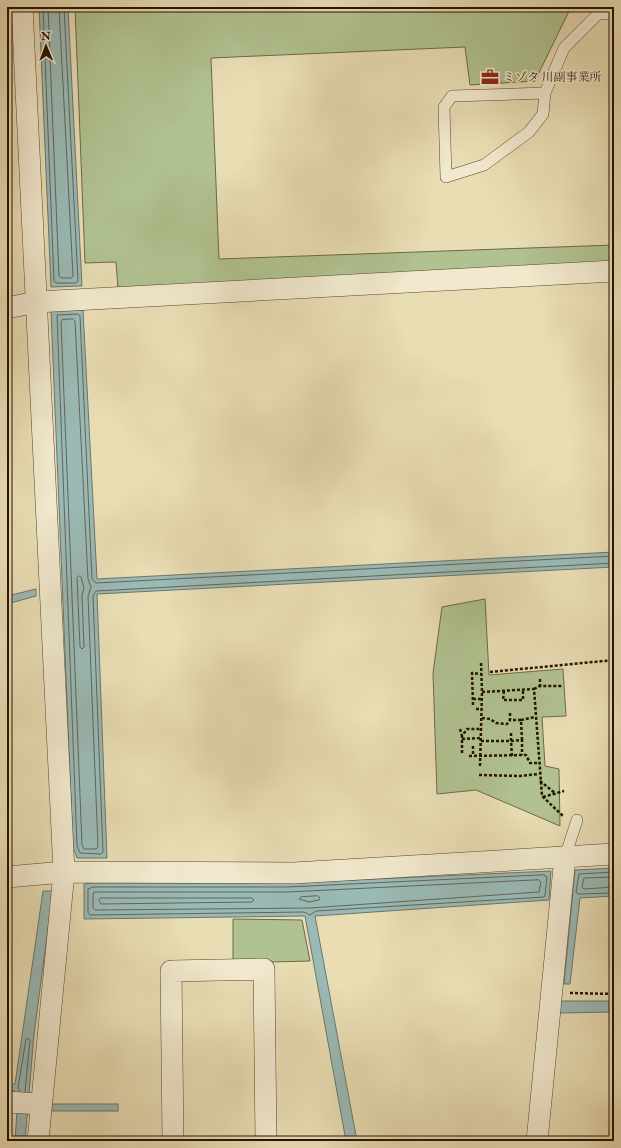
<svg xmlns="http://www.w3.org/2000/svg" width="621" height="1148" font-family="'IM FELL Double Pica','Noto Serif JP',serif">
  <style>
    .green { fill: #b1c291; stroke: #6b6a48 }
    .water { fill: #9abab6; stroke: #6b776d }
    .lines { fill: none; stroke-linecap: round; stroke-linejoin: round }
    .shore { stroke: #60665b; stroke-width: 1 }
    .service-casing { stroke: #56452d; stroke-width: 12 }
    .minor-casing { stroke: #56452d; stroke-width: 22 }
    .path { stroke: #251200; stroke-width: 2.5; stroke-dasharray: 3 2; stroke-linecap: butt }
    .service { stroke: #f1e9ce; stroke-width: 11 }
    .minor { stroke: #f1e9ce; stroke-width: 21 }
    .labels { text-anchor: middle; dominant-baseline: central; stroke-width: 3; stroke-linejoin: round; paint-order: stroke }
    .poi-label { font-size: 12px; fill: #251200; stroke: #f1e9ce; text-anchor: start }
  </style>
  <rect width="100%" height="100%" fill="#e9ddb4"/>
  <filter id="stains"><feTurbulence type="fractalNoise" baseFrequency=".005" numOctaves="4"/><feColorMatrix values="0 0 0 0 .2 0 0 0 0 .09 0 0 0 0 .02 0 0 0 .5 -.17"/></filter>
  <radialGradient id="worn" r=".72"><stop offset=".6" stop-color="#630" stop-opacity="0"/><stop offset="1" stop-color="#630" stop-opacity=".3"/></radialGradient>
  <g class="green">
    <polygon points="75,7 571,7 535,81 470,85 465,47 211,58 219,259 614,245 614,264 118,289 116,262 85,263"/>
    <polygon points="485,599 489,675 563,669 566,716 542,717 545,766 559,769 560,826 476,790 437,794 433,673 442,607"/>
    <polygon points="233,919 302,920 310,961 233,963"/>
  </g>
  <g class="water">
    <polygon points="39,7 68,7 82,286 51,287"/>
    <polygon points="83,310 97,579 614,552 614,567 97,594 107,858 77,858 73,847 51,311"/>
    <polygon points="36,589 36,596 7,604 7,596"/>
    <polygon points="614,868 614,896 580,898 570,984 564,984 575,870"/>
    <polygon points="551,871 549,900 315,916 357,1141 346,1141 305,916 84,919 84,884 93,883 287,883"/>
    <polygon points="43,891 53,891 34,1034 25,1141 15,1141 18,1095 13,1090 7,1090 7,1084 15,1084"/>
    <polygon points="561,1001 614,1001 614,1012 560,1013"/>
    <rect x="50" y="1104" width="68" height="7"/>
  </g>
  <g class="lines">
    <g class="shore">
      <polyline points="43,7 54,281 56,283 76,283 78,281 64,7"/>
      <polyline points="48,7 59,276 61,278 71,278 73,276 59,7"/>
      <polygon points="73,319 75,321 88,579 91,587 88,596 98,847 96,849 84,849 82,845 61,322 62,320"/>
      <polyline points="614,556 96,583 92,579 80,316 78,314 57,315 77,846 80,853 101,854 103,852 93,596 96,591 614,563"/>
      <polygon points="79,576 81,577 84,588 82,595 84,647 82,649 80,647 77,578"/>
      <polyline points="614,872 579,874 576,892 578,894 614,893"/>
      <polygon points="544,875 547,877 545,895 544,897 316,911 310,915 304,912 90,915 88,913 88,889 93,887 287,887"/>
      <polyline points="614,877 584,878 582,887 584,889 614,887"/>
      <polygon points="539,880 541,882 539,892 310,908 95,910 93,908 93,894 94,892 287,892"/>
      <polygon points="318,896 320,898 319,900 309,902 299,899 301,897"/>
      <polygon points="101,898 252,898 254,900 252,902 101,904 99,900"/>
      <polyline points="20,1091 18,1088 26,1039 28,1038 30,1040 25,1092"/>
    </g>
    <g class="service-casing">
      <g id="service">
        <polyline points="545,93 452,96 444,107 446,177 484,165 529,132 543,114 545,93 564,48 598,14 614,14"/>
        <polyline points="565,857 577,820"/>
      </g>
    </g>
    <g class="minor-casing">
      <g id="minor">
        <polyline points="22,7 64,872 38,1141"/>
        <polyline points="7,308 36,302 614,271"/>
        <polyline points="7,877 64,872 294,873 614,854"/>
        <polyline points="7,1102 41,1104"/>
        <polyline points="173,1141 171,971 264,969 266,1141"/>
        <polyline points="537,1141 565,857"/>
      </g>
    </g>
    <g class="path">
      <polyline points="490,672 614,660"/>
      <polyline points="540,679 540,686"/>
      <polyline points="534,689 540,686 563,686"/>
      <polyline points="504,691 503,700 523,700 523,690"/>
      <polyline points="482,692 534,689 542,796 563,816"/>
      <polyline points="473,699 482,699"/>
      <polyline points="473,705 472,673 481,674"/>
      <polyline points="476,709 482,709"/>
      <polyline points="510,713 510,720 521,720"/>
      <polyline points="482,718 490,719 496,723 507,724 510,720"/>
      <polyline points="460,729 462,736"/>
      <polyline points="462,739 481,738"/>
      <polyline points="522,740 521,720 535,717"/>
      <polyline points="481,741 511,741 511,732"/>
      <polyline points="473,746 473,756"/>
      <polyline points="462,753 462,736 467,729 482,729"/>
      <polyline points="469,756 526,755 530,763 538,763"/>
      <polyline points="512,756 511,741 522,740 522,755"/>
      <polyline points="480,766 482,692 481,662"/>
      <polyline points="479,775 520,776 539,774"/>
      <polyline points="540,781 555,793"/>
      <polyline points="543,797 564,791"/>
      <polyline points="570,993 614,994"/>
    </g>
    <use href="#service" class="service"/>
    <use href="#minor" class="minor"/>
  </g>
  <defs>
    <g id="office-bare" transform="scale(1.38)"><path d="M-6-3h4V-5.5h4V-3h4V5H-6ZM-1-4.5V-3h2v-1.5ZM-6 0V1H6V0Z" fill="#8f2418" stroke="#f1e9ce" stroke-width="2.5" paint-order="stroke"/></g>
  </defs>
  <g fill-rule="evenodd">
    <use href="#office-bare" x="490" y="77"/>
  </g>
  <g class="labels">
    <g class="poi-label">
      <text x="503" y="77">ミゾタ 川副事業所</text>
    </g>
  </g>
  <rect width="621" height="1148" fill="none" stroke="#e9ddb4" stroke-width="24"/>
  <rect x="8" y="8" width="605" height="1132" fill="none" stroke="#251200" stroke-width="2"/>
  <rect x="12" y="12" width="597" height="1124" fill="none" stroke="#251200"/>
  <g transform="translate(46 46) rotate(359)" stroke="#f1e9ce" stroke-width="3" paint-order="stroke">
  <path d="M0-3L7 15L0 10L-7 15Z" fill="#251200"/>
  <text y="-6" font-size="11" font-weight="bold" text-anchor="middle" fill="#251200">N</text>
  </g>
  <rect width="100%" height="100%" filter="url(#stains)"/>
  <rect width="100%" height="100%" fill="url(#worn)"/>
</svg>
